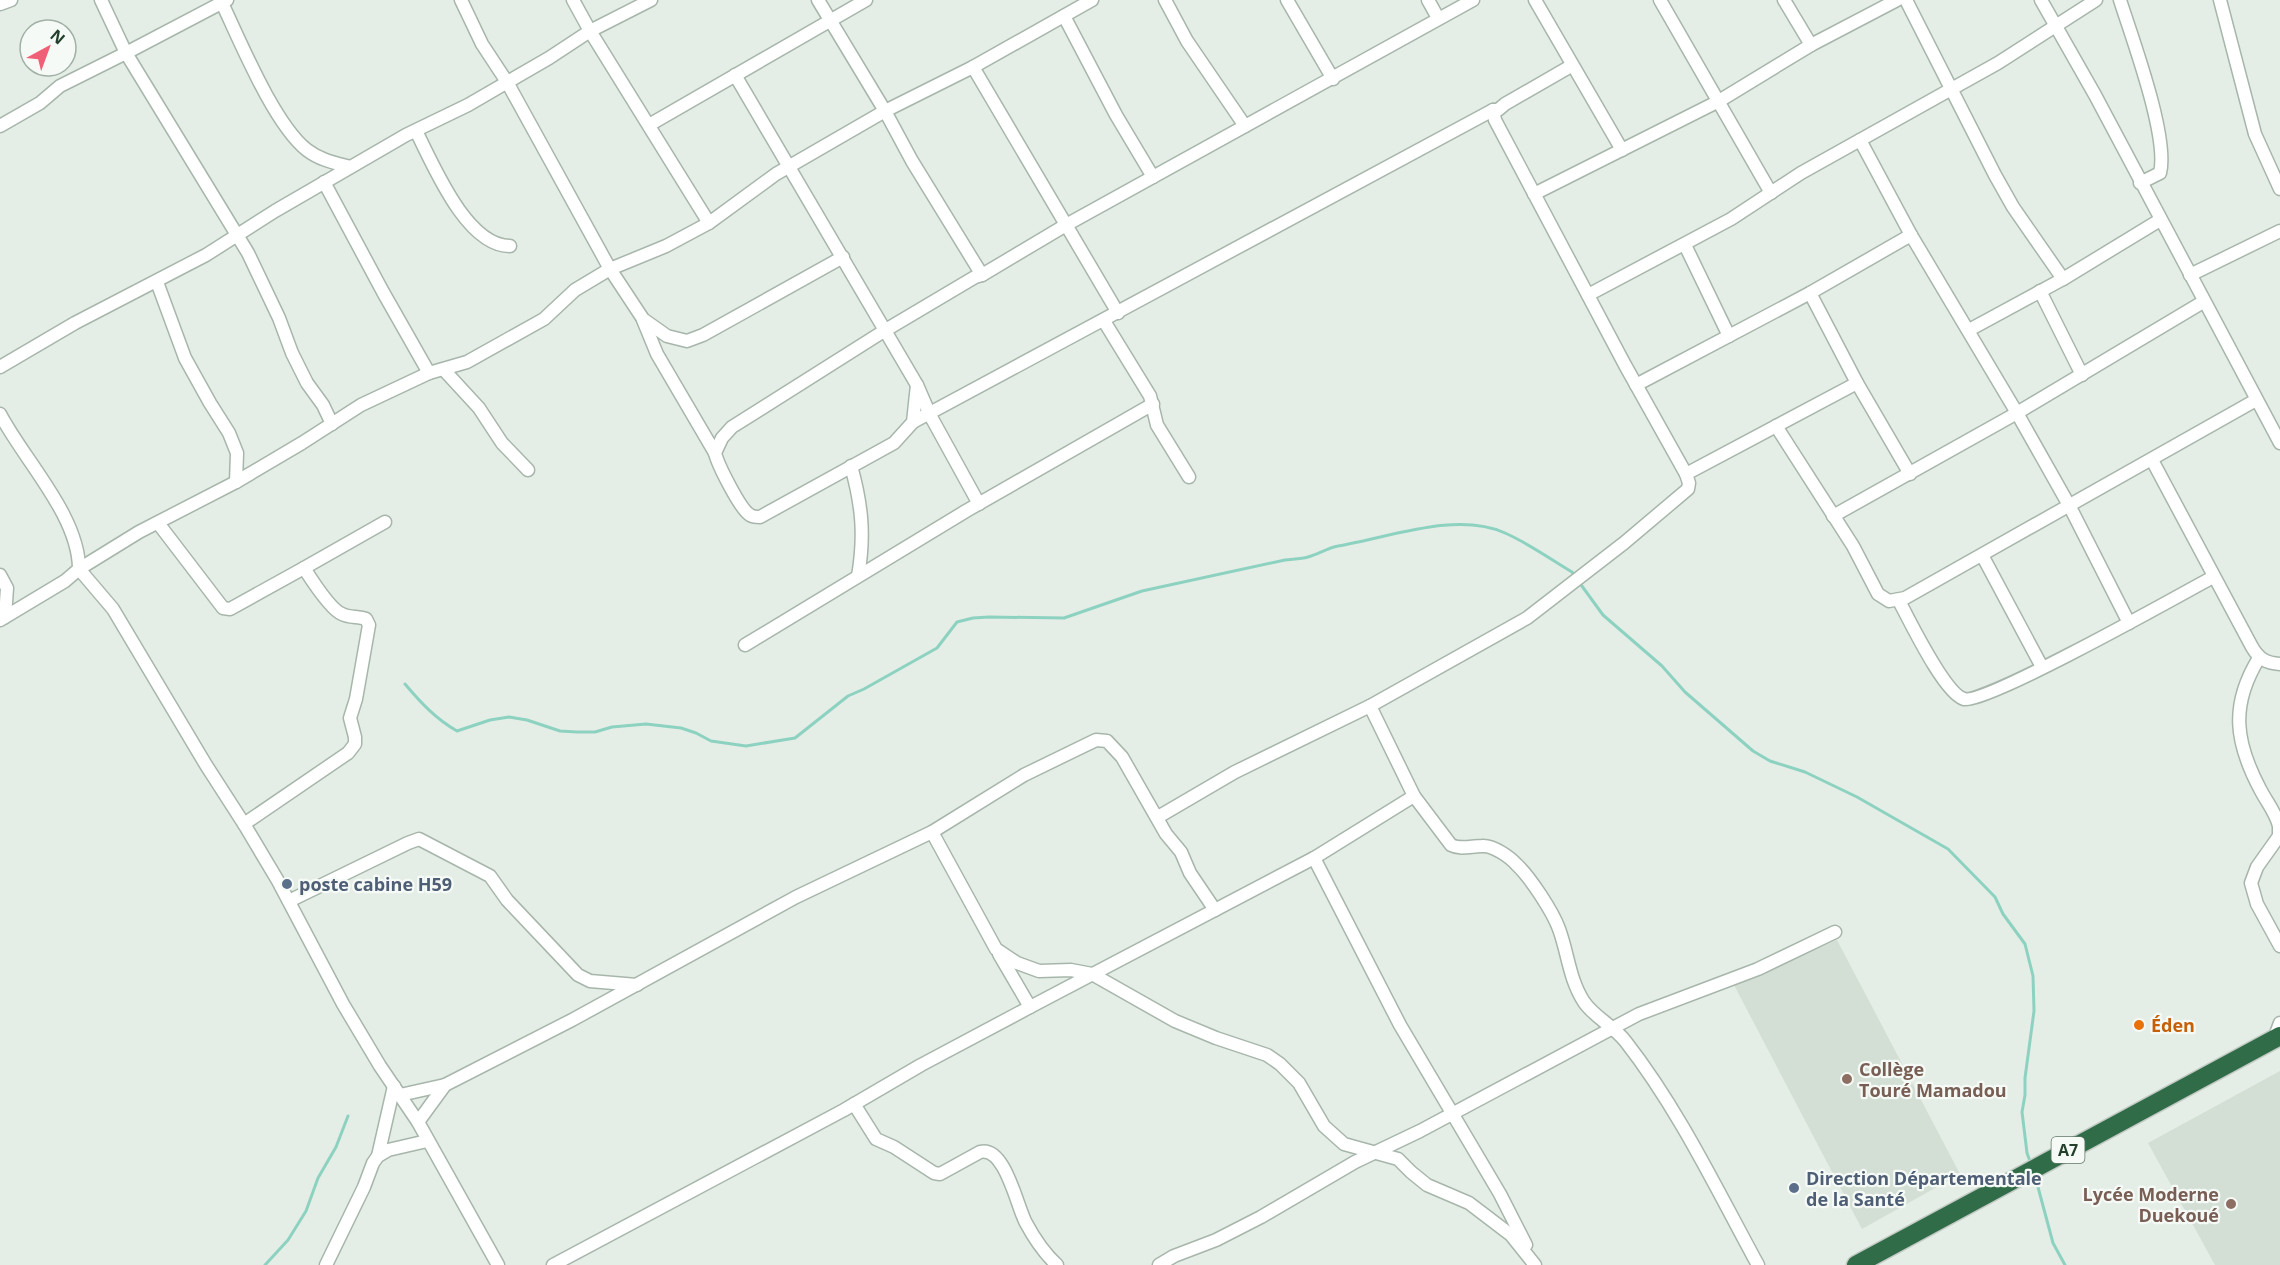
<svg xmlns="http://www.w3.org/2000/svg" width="2280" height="1265" font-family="'Open Sans',sans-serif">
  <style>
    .built { fill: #d3ded4 }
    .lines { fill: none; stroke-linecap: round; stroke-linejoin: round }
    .stream { stroke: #8dd2c0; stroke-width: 3 }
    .minor-casing { stroke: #a7b6ab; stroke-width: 15 }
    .highway-casing { stroke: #c2cac4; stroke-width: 21 }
    .minor { stroke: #fff; stroke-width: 12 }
    .highway { stroke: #2f6c47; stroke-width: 18 }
    .service-dot { fill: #5c6f8a; stroke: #f5faf6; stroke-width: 2 }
    .food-dot { fill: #e8710a; stroke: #f5faf6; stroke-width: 2 }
    .education-dot { fill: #8d6e63; stroke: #f5faf6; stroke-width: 2 }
    .labels { text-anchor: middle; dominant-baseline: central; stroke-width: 4.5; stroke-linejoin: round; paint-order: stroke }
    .shield { fill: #f5faf6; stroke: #637869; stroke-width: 1.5 }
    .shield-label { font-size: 16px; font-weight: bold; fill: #24402d }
    .service-label { font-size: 18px; font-weight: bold; fill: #4e5e75; stroke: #f5faf6; text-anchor: start }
    .food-label { font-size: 18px; font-weight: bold; fill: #c56008; stroke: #f5faf6; text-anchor: start }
    .education-label { font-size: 18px; font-weight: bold; fill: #785e54; stroke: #f5faf6; text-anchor: start }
  </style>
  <rect width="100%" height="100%" fill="#e5eee6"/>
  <g class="built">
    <polygon points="1837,940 1960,1174 1862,1229 1734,985"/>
    <polygon points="2280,1071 2280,1265 2215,1265 2148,1143"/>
  </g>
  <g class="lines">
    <g class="stream">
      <polyline points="1579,582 1603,615 1662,666 1685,692 1753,751 1770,761 1805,772 1857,797 1948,849 1995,897 2003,914 2025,944 2033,976 2034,1011 2025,1078 2025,1095 2022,1112 2027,1153 2031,1164"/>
      <path d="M405,684C421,703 436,719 457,731L490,720L509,717L527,720L560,731L577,732H595L612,727L646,724L681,728L696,733L711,741L746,746L795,738L848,696L864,689L937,648L957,622L973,618L989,617L1064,618L1142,591L1285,560C1293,559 1301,559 1308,557C1318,554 1328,548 1338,546C1388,538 1456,511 1505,533C1528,543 1550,559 1572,572L1575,576"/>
      <polyline points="2035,1176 2053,1243 2065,1265"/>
      <polyline points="265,1265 288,1240 306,1211 318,1178 336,1147 348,1116"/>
    </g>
    <g class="minor-casing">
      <g id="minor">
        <polyline points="227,0 126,53 248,253 279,318 292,353 307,383 323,405 332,424"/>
        <polyline points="461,0 482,44 507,82 610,269 643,319 667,336 687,341 703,335 843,257"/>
        <polyline points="573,0 590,31 709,223"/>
        <polyline points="818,0 885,111 912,161 982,275"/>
        <polyline points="1165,0 1187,41 1245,126"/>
        <polyline points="1287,0 1333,79"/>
        <polyline points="1428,0 1438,18"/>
        <polyline points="1535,0 1622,150"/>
        <polyline points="1660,0 1771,193"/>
        <polyline points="1784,0 1811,45"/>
        <polyline points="1906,0 1995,175 2013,207 2063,279"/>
        <polyline points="2041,0 2095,95 2280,443"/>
        <path d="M2120,0C2132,38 2169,137 2160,173L2140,183"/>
        <polyline points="2220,0 2255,134 2280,189"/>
        <path d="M222,3C241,43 274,124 307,150C320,160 335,163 350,167"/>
        <polyline points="0,4 11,0"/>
        <polyline points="1064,16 1116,115 1153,177"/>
        <polyline points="973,67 1118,313"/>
        <polyline points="735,75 917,385 930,415 979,504"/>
        <polyline points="649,125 866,0"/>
        <polyline points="0,126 40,103 60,86 126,53 101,0"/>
        <path d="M416,131C433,164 466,246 510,246"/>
        <polyline points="1860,140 1911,235 2017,413 2070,507 2129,623"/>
        <polyline points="324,182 383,292 429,373"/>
        <polyline points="1534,194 1719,101 1811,45 1897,0"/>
        <polyline points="1685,245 1729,336"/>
        <polyline points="2190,275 2280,231"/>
        <polyline points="157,282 185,358 210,403 229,433 237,453 236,482"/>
        <polyline points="2040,291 2082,375"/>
        <polyline points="1810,293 1857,383 1910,474"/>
        <polyline points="1588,295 1731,219 1801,173 1998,63 2096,0"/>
        <polyline points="643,320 657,354 715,453"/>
        <polyline points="1104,321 1150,396 1157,425 1189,477"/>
        <polyline points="1969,330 2063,279 2160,220"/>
        <polyline points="0,367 75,323 206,255 275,211 406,135 468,105 549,58 590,31 651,0"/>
        <polyline points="444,370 479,408 502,443 528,470"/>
        <path d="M917,385L913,422L894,443L760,517C756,517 753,517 750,515C740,509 718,465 715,453L722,438L732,427L884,331L975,277L982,275L1066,225L1473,0"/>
        <polyline points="1636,385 1810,293 1911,235"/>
        <path d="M0,414C24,460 79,516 79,569L65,581L0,620"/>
        <polyline points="913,422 1493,110"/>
        <polyline points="1776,426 1853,546 1878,594 1889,601 1905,598 2256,400"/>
        <path d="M2152,460L2252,647C2259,659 2266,663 2280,664"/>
        <path d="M851,466C862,505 865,536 858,576"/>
        <polyline points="1686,474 1857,383"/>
        <polyline points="1833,516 2017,413 2203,302"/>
        <path d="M158,523L223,608L230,609L304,568C311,579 331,610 342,614C349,618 359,616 366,619L369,625L356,699L350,718L355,737V744L348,753L244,824"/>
        <polyline points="1982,555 2042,667"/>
        <polyline points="304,568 385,522"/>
        <polyline points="0,575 7,588 5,617"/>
        <path d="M1899,601C1910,621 1944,693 1964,699C1984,705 2182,594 2213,577"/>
        <polyline points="745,645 966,511 1153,404"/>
        <path d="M2259,658C2230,705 2235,742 2260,789C2266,801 2276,813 2279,826V836L2257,867L2251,883L2257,904L2280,946"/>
        <path d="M1414,796L1451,845C1461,850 1471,846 1482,846C1493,845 1510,857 1517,865C1530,877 1553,912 1559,929C1568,953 1569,979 1584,1002C1595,1018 1614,1026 1626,1042C1679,1110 1717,1190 1758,1265"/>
        <polyline points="1158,817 1235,772 1370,706 1527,618 1624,543 1688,489 1689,483 1686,474 1625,365 1495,120 1493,110 1498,110 1505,104 1571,66"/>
        <polyline points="932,832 996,949 1017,963 1039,971 1071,970 1092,974 1175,1021 1216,1038 1267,1055 1280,1064 1299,1083 1324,1126 1344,1144 1398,1159 1411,1172 1427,1185 1469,1203 1511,1235 1535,1265"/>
        <polyline points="1314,858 1400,1025 1500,1194 1526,1245"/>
        <polyline points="289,901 408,843 419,839 490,876 507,900 578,975 590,981 637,985"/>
        <polyline points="999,954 1030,1007"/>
        <polyline points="2274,1039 2280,1023"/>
        <polyline points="400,1095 445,1085"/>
        <path d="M854,1104L876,1139L894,1147L934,1173L940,1174L980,1152C1005,1145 1017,1207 1026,1223C1034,1238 1044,1253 1057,1265"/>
        <polyline points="418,1122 445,1085 572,1020 796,897 932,832 1024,775 1096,740 1107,741 1122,757 1166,834 1181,852 1190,873 1215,910"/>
        <polyline points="378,1156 394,1086"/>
        <polyline points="326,1265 364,1187 373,1163 378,1156 388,1150 427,1141"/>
        <polyline points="498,1265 418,1122 380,1066 343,1004 278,881 244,824 206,765 113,609 79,569 139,532 236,482 302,443 361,405 429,373 467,362 544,319 575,290 610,269 666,246 709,223 776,174 885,111 973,67 1092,0"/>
        <polyline points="553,1265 844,1110 921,1065 1030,1007 1314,858 1414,796 1370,706"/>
        <polyline points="1159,1265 1174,1256 1216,1240 1261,1217 1355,1162 1420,1131 1639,1014 1758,969 1835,932"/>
      </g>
    </g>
    <g class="highway-casing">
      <polyline id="highway" points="1856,1265 2280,1036"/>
    </g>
    <use href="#minor" class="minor"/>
    <use href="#highway" class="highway"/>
  </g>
  <g class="service-dot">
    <circle cx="287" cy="884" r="6"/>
    <circle cx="1794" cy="1188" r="6"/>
  </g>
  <circle class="food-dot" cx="2139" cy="1025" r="6"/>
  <g class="education-dot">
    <circle cx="1847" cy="1079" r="6"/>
    <circle cx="2231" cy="1204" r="6"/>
  </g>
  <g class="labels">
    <rect class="shield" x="2051.5" y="1137" width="33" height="26" rx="4.5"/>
    <g class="shield-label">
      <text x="2068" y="1150">A7</text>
    </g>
    <g class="service-label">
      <text x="299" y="884">poste cabine H59</text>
      <text x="1806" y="1178">Direction Départementale<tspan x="1806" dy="21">de la Santé</tspan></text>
    </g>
    <g class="food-label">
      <text x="2151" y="1025">Éden</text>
    </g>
    <g class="education-label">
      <text x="1859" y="1069">Collège<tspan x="1859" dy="21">Touré Mamadou</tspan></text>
      <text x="2219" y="1194" text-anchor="end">Lycée Moderne<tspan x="2219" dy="21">Duekoué</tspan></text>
    </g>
  </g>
  <g transform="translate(48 48) rotate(41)"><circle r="28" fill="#f5faf6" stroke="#a1b0a6" stroke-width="1.5"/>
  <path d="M0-4.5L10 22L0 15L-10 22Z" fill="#f15f77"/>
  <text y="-9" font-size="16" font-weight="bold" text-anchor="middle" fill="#24402d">N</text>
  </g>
</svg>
